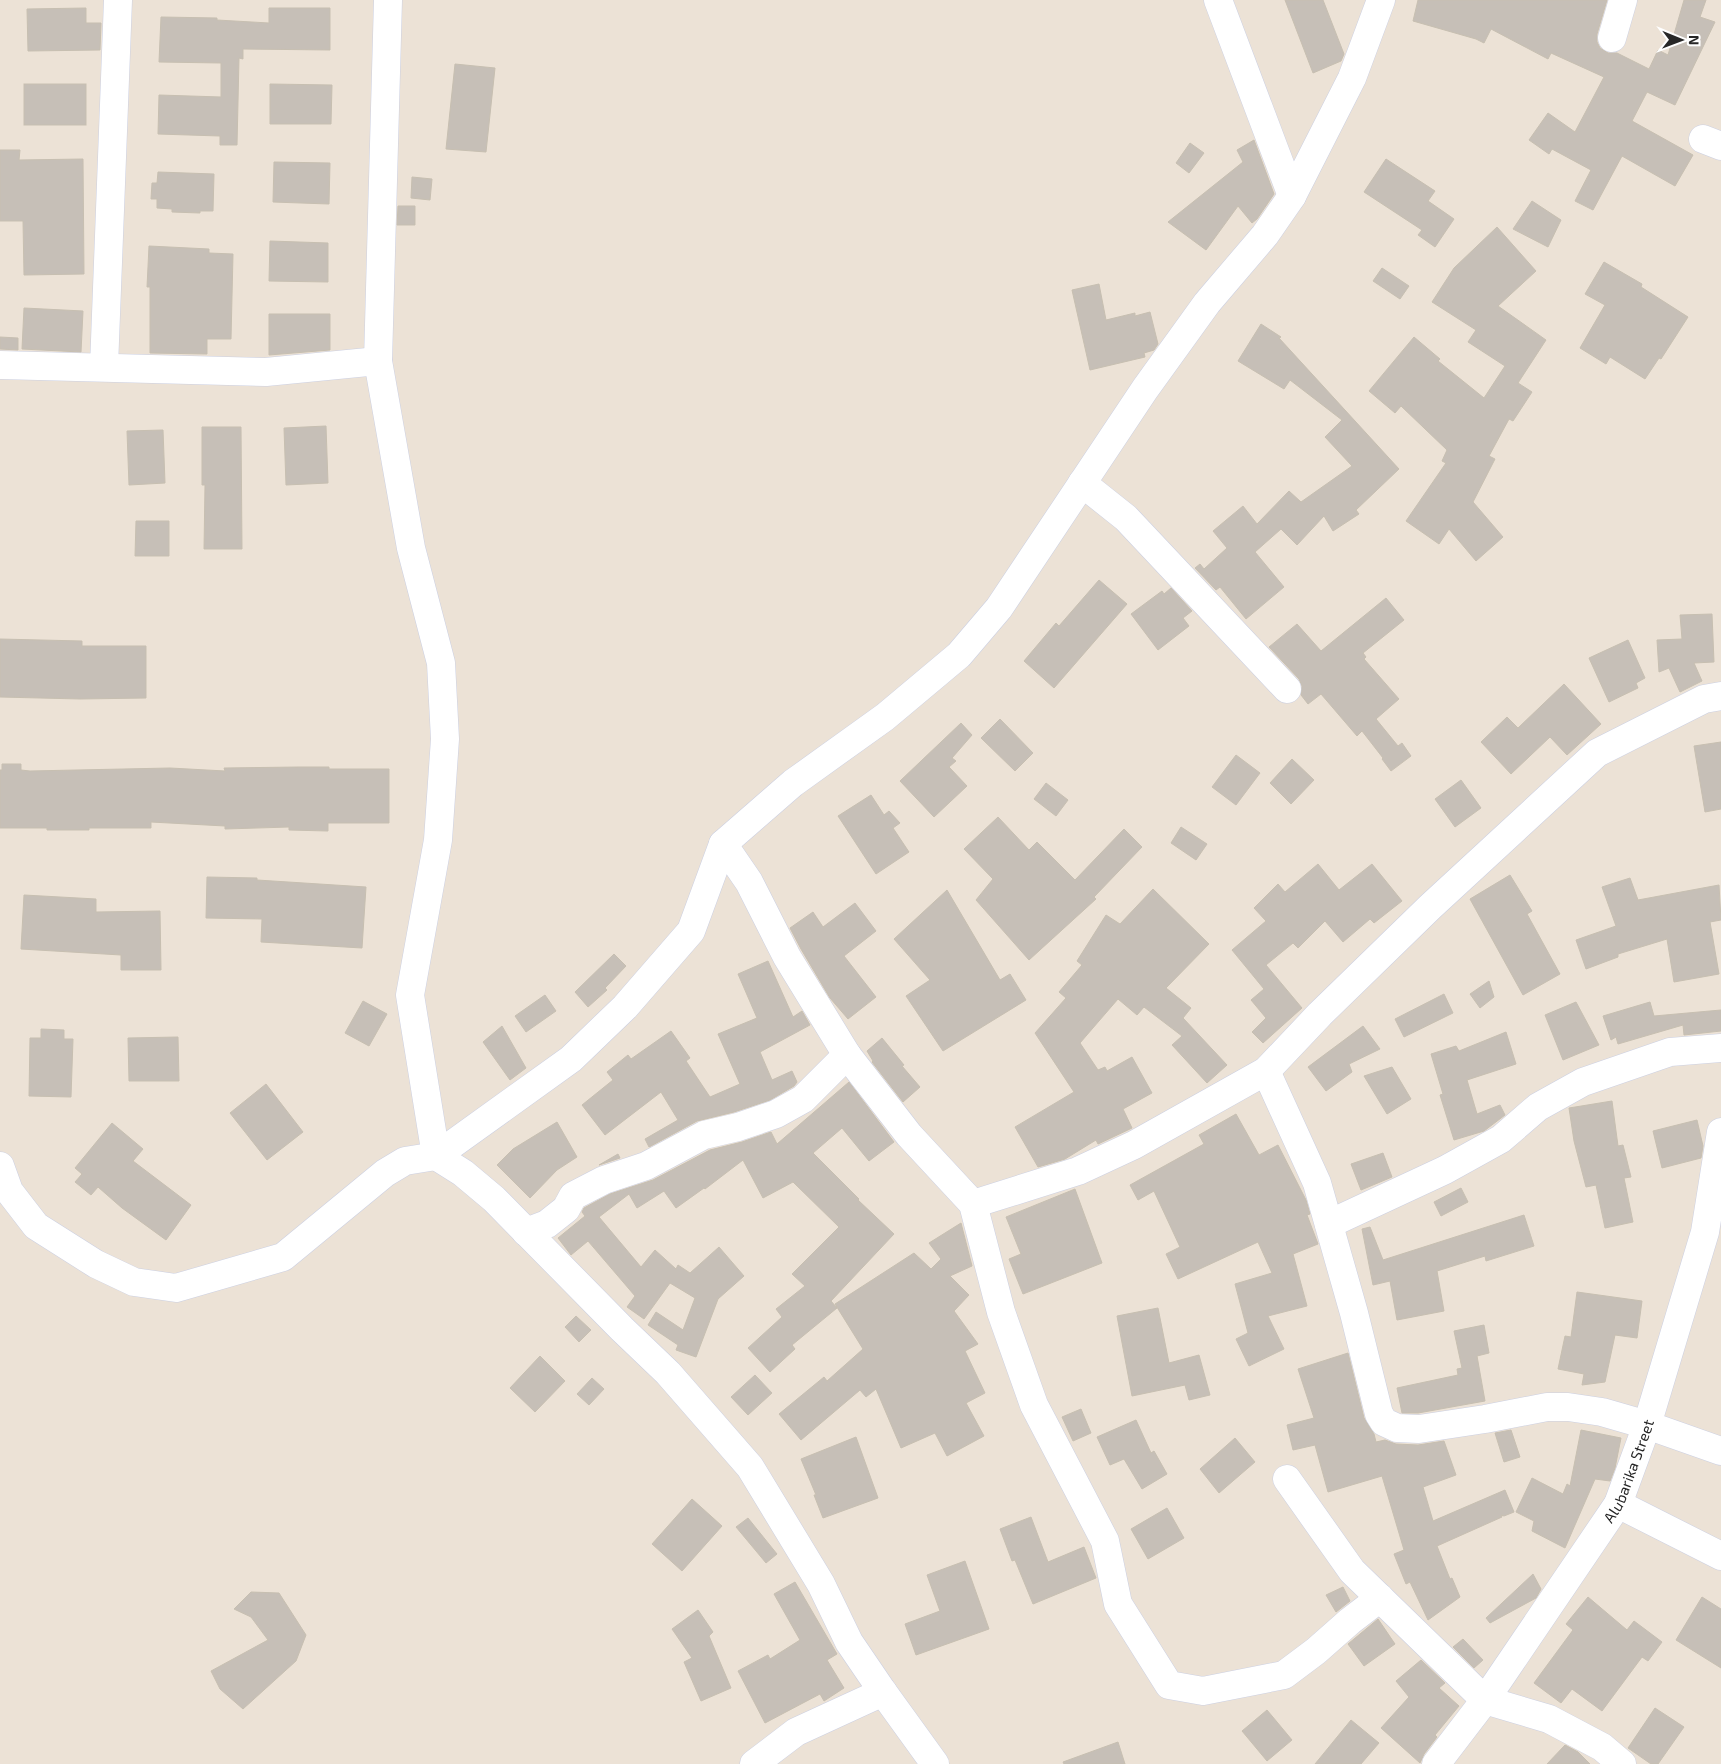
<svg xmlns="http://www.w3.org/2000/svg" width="1721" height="1764" font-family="'Exo 2',sans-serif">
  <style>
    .building { fill: #c6bfb7; stroke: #c7bfb1 }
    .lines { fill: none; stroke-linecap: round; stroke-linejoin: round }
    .minor-casing { stroke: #ccd0e2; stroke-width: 29 }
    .minor { stroke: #fff; stroke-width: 28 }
    .labels { text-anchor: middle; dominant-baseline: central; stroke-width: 4; stroke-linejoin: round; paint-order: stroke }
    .street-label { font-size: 15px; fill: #272727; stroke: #fff }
  </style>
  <rect width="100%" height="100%" fill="#ece2d6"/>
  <g class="building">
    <polygon points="1285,0 1323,0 1344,54 1341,61 1313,73"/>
    <polygon points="1418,0 1607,0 1597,34 1597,42 1600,48 1608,53 1617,53 1649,69 1658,50 1668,55 1684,0 1706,0 1700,17 1715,22 1675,105 1647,92 1632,121 1693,155 1675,186 1622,156 1593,210 1575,201 1591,170 1552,149 1549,154 1529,140 1548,113 1575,132 1604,77 1551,53 1548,59 1491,29 1484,43 1476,39 1413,21"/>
    <polygon points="86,8 86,23 101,23 100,50 28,51 27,9"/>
    <polygon points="269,8 330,8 330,50 243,49 243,59 239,58 237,145 220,145 220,136 158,134 159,95 221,97 221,63 159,62 161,17 217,18 217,20 269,23"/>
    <polygon points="455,64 495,68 486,152 446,149"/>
    <rect x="24" y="84" width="62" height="41"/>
    <polygon points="270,84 332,85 331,124 270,124"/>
    <polygon points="1254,140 1274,194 1257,219 1252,223 1238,206 1206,250 1168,222 1243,162 1237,150"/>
    <polygon points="1190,143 1204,153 1189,173 1176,163"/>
    <polygon points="0,150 20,150 19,160 83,159 84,274 24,275 23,221 0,221"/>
    <polygon points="1386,159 1435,191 1428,201 1454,219 1435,247 1418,235 1422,230 1364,192"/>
    <polygon points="274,162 330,163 329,204 273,202"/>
    <polygon points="158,172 214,174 213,211 200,211 200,213 172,212 172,209 157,208 157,199 151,199 152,183 157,183"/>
    <polygon points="412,177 432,179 430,200 411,198"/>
    <polygon points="1532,201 1561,220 1548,247 1513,229"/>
    <polygon points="398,206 415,206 415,225 397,225"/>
    <polygon points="1497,227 1536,271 1498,306 1546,340 1518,383 1532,392 1513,421 1509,419 1489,456 1495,459 1473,502 1503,537 1476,561 1449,529 1439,544 1406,521 1446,463 1442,461 1447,450 1401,406 1395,413 1369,391 1414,337 1440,359 1438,361 1484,398 1505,366 1468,342 1476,330 1432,302 1454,268"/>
    <polygon points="270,241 328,243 328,282 269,281"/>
    <polygon points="149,246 209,249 209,253 233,254 231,339 207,339 207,354 150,353 150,287 147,287"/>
    <polygon points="1604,262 1642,284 1641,287 1688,317 1661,359 1659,358 1645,379 1610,357 1606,364 1580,348 1605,305 1585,294"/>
    <polygon points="1382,268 1409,286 1400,299 1373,281"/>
    <polygon points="1099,284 1106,320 1135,313 1135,316 1150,312 1158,344 1154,350 1144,353 1145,357 1090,370 1072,290"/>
    <polygon points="24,308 83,311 81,352 22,349"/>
    <polygon points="269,314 330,314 330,350 269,355"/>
    <polygon points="1261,324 1281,337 1279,338 1399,469 1356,510 1359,514 1333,531 1324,516 1297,545 1281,529 1255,552 1284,587 1246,619 1220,587 1216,590 1195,568 1200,564 1204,569 1227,548 1213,531 1243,506 1257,524 1289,491 1301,502 1352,466 1325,437 1342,420 1290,380 1284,389 1238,361"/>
    <polygon points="0,337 18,338 18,350 0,349"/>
    <polygon points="326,426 328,483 286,485 284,428"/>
    <polygon points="202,427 241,427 242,549 204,549 205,485 202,485"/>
    <polygon points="163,430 165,483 129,485 127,431"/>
    <polygon points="136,521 169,521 169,556 135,556"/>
    <polygon points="1099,580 1127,604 1054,688 1024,661 1056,623 1059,626"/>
    <polygon points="1171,588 1192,611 1183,618 1189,626 1158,650 1131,614 1162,591 1164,594"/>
    <polygon points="1386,598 1404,620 1363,653 1366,657 1364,659 1399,699 1376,719 1398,746 1402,743 1411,756 1391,771 1382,759 1383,758 1362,731 1357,736 1321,694 1308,704 1301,695 1302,686 1299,679 1269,647 1297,624 1321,651"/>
    <polygon points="1712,614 1714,662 1694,663 1702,681 1680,692 1669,668 1659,672 1657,640 1682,639 1680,615"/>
    <polygon points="0,639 82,641 82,646 146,646 146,698 80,699 0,697"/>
    <polygon points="1628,640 1645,678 1636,683 1638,688 1609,702 1589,658"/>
    <polygon points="1564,684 1601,724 1567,755 1550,737 1511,774 1481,742 1507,717 1518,728"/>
    <polygon points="1000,719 1033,753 1015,771 981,738"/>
    <polygon points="961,723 972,735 952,758 956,761 949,767 967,786 934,817 900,781"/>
    <polygon points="1721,742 1721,809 1705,812 1694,746"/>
    <polygon points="1236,755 1260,773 1236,805 1212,787"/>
    <polygon points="1292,759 1314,780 1291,804 1270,783"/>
    <polygon points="2,764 21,764 21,770 30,771 170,768 225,771 224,768 298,767 329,767 329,769 389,769 389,823 328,823 328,831 289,830 289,827 225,829 225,826 151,822 151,828 89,828 89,830 47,830 47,828 0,828 0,770 2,770"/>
    <polygon points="1461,780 1481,808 1455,827 1435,799"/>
    <polygon points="1046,783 1068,800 1056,816 1034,799"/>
    <polygon points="871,795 884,815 889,811 900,823 893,828 909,852 876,874 838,816"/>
    <polygon points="998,817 1029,850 1037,842 1075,880 1124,829 1142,847 1094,897 1096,899 1029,960 976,900 993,879 964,849"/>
    <polygon points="1181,827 1207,844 1196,860 1171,843"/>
    <polygon points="1318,864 1339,890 1372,864 1402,901 1374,923 1370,919 1343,942 1325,921 1298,948 1293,943 1266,965 1302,1008 1263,1043 1252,1032 1266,1018 1251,1000 1264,989 1232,950 1266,921 1254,908 1278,884 1285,892"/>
    <polygon points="1510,875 1532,911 1527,914 1560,974 1523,995 1470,899"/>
    <polygon points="207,877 257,878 257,880 366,887 362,948 261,942 262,919 206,918"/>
    <polygon points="1630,878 1638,900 1719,885 1721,920 1710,922 1719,974 1674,982 1667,939 1618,954 1618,957 1586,969 1576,940 1616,926 1602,887"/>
    <polygon points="1153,889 1209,944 1166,988 1191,1008 1183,1018 1227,1065 1207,1083 1172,1045 1182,1036 1144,1007 1137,1015 1118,999 1080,1043 1098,1070 1105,1067 1107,1071 1132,1057 1152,1093 1123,1109 1132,1128 1098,1144 1096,1140 1065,1159 1038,1167 1015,1127 1074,1092 1035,1033 1066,998 1059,992 1082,965 1077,961 1106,915 1120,924"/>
    <polygon points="947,890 1000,980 1010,974 1026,1000 943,1051 906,996 930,980 894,939"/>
    <polygon points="24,895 96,899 96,912 160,911 161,970 121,970 121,955 21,949"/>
    <polygon points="855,903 876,931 844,956 876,997 848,1019 830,998 801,949 790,928 813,912 823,927"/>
    <polygon points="614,954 626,966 605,988 607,990 588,1007 575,992"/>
    <polygon points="768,961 793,1017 802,1011 810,1025 760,1052 772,1080 792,1071 797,1082 794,1086 770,1100 734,1112 697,1121 649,1147 645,1139 678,1120 661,1092 605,1135 582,1105 613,1080 607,1072 628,1055 631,1059 671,1031 690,1058 686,1061 710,1097 740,1084 718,1034 757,1018 738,974"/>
    <polygon points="1489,981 1494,997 1480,1008 1470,994"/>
    <polygon points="1444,994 1453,1013 1404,1037 1395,1019"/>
    <polygon points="545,995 556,1011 526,1032 515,1016"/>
    <polygon points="363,1001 387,1014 369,1046 345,1033"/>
    <polygon points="1576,1002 1599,1045 1563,1060 1545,1015"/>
    <polygon points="1650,1002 1654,1016 1721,1010 1721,1031 1684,1035 1683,1025 1618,1044 1616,1037 1611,1040 1603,1016"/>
    <polygon points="502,1026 526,1068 510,1080 483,1042"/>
    <polygon points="1363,1026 1380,1049 1349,1064 1352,1072 1326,1091 1308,1067"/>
    <polygon points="41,1029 64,1030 64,1039 73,1039 71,1097 29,1096 30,1038 41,1038"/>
    <polygon points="1506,1032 1516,1064 1467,1080 1477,1114 1500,1105 1505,1115 1484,1131 1454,1140 1440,1095 1443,1094 1431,1054 1456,1046 1459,1051"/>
    <polygon points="178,1037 179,1081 129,1081 128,1038"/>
    <polygon points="882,1038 904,1065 902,1066 920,1087 903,1102 872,1062 873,1061 867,1051"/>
    <polygon points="1392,1067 1411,1099 1387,1114 1364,1076"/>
    <polygon points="849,1082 894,1142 869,1161 842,1128 813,1153 859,1199 858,1200 894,1234 831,1301 837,1308 792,1345 795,1349 770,1372 748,1348 782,1317 776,1309 805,1286 792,1274 839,1227 793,1182 763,1198 743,1160 705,1189 704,1188 676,1208 664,1191 637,1208 629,1194 599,1217 641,1267 655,1250 676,1269 678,1265 690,1273 719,1247 744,1276 718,1299 696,1357 676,1350 678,1345 648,1325 656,1312 683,1330 695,1298 670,1283 644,1319 627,1307 635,1296 588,1241 571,1255 558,1238 585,1216 582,1212 584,1208 610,1194 653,1180 710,1150 742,1142 771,1132 777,1144"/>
    <polygon points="266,1084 303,1132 267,1160 230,1113"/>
    <polygon points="1612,1101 1618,1146 1623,1145 1631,1177 1624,1178 1633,1222 1605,1228 1596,1185 1586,1187 1574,1141 1569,1108"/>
    <polygon points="1236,1114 1259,1155 1278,1145 1306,1200 1310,1214 1307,1215 1318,1244 1293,1254 1307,1306 1268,1316 1284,1349 1249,1366 1236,1339 1248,1333 1235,1284 1272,1273 1258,1242 1178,1279 1166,1254 1180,1247 1154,1191 1138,1200 1130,1185 1204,1144 1199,1135"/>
    <polygon points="1697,1120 1703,1146 1701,1158 1662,1168 1653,1131"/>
    <polygon points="557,1122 577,1157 557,1170 530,1198 497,1165 513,1149"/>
    <polygon points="112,1123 143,1149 133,1161 191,1205 166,1240 122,1208 98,1187 91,1195 75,1182 82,1174 75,1168"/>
    <polygon points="1383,1153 1392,1177 1361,1190 1351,1164"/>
    <polygon points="618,1154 620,1158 599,1165"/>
    <polygon points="1461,1188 1468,1202 1441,1216 1434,1202"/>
    <polygon points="1075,1189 1102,1263 1023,1294 1009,1259 1021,1254 1006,1217"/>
    <polygon points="1524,1215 1534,1246 1486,1261 1485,1256 1437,1271 1444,1311 1397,1320 1390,1281 1373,1285 1362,1229 1370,1227 1383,1260"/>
    <polygon points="961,1223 972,1266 950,1276 969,1295 954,1311 978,1344 965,1351 985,1393 966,1403 984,1436 947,1456 935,1433 901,1448 876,1389 866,1397 860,1390 801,1440 779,1414 824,1377 827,1381 863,1349 835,1304 914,1253 931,1269 941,1259 929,1243"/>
    <polygon points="1577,1292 1642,1301 1637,1338 1615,1335 1605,1382 1582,1385 1584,1374 1558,1369 1565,1336 1571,1337"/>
    <polygon points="1158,1308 1169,1363 1199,1355 1210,1395 1189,1400 1185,1385 1132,1396 1117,1316"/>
    <polygon points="576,1316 591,1330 579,1342 565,1327"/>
    <polygon points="1484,1325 1489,1353 1477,1356 1485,1401 1418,1413 1402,1413 1397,1388 1458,1375 1457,1369 1462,1368 1454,1331"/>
    <polygon points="1348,1353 1364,1418 1374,1434 1376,1442 1385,1440 1396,1444 1418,1445 1444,1441 1456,1475 1423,1487 1433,1521 1505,1490 1514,1512 1504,1516 1501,1515 1502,1517 1437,1546 1450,1579 1452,1578 1460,1597 1428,1620 1410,1582 1406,1584 1394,1554 1404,1550 1382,1476 1328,1492 1315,1445 1293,1450 1287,1425 1314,1418 1298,1369"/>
    <polygon points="540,1356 565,1381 535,1412 510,1388"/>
    <polygon points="755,1375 772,1393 748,1415 731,1397"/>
    <polygon points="592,1378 604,1389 589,1405 577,1394"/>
    <polygon points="1081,1409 1091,1433 1073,1441 1062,1417"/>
    <polygon points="1136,1420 1151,1453 1154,1451 1167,1474 1142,1489 1124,1459 1110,1465 1097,1437"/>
    <polygon points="1511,1430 1520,1457 1504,1462 1495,1433"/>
    <polygon points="1581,1430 1621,1438 1615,1468 1610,1481 1595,1479 1565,1548 1532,1531 1534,1521 1516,1512 1532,1478 1563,1494 1567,1484 1570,1486"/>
    <polygon points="856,1437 878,1498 823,1518 814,1495 816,1495 801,1459"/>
    <polygon points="1235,1438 1255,1462 1219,1493 1200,1469"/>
    <polygon points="692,1499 722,1526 682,1571 652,1544"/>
    <polygon points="1167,1508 1184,1538 1148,1559 1131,1529"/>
    <polygon points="1031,1517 1048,1562 1084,1547 1096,1578 1033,1604 1015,1560 1012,1561 1000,1529"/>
    <polygon points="748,1518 777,1554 766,1563 736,1527"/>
    <polygon points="965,1561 989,1629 916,1655 905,1624 940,1611 927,1575"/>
    <polygon points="1533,1574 1541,1589 1536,1598 1490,1623 1486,1618"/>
    <polygon points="795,1582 837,1654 827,1660 844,1688 824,1701 820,1694 765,1723 738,1671 768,1655 770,1659 800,1640 774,1594"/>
    <polygon points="1343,1587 1350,1601 1336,1612 1326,1595"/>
    <polygon points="251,1592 279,1593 306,1635 296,1661 243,1709 220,1689 211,1671 268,1640 251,1617 234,1609"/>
    <polygon points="1588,1597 1627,1630 1634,1621 1662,1642 1648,1661 1642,1657 1602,1711 1572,1689 1561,1703 1534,1683 1573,1630 1566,1624"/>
    <polygon points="1702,1597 1721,1609 1721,1668 1676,1640"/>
    <polygon points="698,1610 713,1632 709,1636 731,1688 701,1701 684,1662 692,1658 672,1629"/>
    <polygon points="1378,1619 1395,1644 1364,1666 1348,1644"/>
    <polygon points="1463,1639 1483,1660 1474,1668 1453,1647"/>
    <polygon points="1421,1660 1445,1683 1439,1688 1459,1706 1435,1735 1437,1737 1424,1754 1420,1763 1381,1728 1409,1697 1396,1681"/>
    <polygon points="1655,1708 1684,1727 1658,1764 1651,1764 1628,1748"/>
    <polygon points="1267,1710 1292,1740 1267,1761 1242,1731"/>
    <polygon points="1351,1720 1379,1743 1361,1764 1315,1764"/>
    <polygon points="1118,1742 1125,1764 1064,1764 1063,1762"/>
    <polygon points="1565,1745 1578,1752 1590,1764 1547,1764"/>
  </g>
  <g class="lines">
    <g class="minor-casing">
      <g id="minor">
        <polyline points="388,0 378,361 411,548 441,663 445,739 438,840 410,995 436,1156 463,1173 494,1199 622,1329 668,1373 750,1467 821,1584 849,1642 883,1692 935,1764"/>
        <polyline points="1218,0 1292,196"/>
        <polyline points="1612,38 1623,0"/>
        <polyline points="1703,139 1721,146"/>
        <polyline points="0,365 266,372 378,361"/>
        <polyline points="104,367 118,0"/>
        <polyline points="1082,483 1126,518 1287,689"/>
        <polyline points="723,844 749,882 787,957 847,1055 909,1135 973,1204 1001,1312 1034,1405 1105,1541 1118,1604 1169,1685 1203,1691 1284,1675 1316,1651 1350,1621 1380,1598"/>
        <polyline points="1266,1071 1317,1183 1354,1313 1379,1414 1384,1422 1397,1428 1419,1429 1485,1419 1547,1407 1568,1407 1602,1412 1647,1425 1721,1451"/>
        <polyline points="0,1166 9,1191 36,1226 96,1264 134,1282 176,1288 283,1257 385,1173 405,1161 436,1156 571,1059 625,1007 691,931 723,844 793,783 885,717 959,655 999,608 1145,389 1207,303 1265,235 1292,196 1352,78 1381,0"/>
        <polyline points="973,1204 1078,1171 1134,1145 1266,1071 1320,1014 1430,907 1597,753 1704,699 1721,696"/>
        <polyline points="1329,1224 1445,1170 1501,1139 1538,1107 1583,1082 1670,1052 1721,1048"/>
        <polyline points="526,1232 547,1224 566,1209 573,1196 604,1180 646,1166 704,1135 738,1127 776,1114 803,1099 847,1055"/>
        <polyline points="1287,1479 1352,1571 1485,1700 1549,1719 1602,1747 1622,1764"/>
        <polyline points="1618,1504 1721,1556"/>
        <polyline points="754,1764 796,1732 883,1692"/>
        <path id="s1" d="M1436,1764L1485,1700L1618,1504L1647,1425L1705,1232L1721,1132"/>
      </g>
    </g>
    <use href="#minor" class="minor"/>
  </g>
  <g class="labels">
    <g class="street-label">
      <text stroke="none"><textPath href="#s1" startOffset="352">Alubarika Street</textPath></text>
    </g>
  </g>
  <g transform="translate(1681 40) rotate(91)" stroke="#ffffff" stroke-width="4" paint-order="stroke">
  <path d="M0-4L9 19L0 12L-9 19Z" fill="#272727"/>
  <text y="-8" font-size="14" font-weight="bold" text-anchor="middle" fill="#272727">N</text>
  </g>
</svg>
